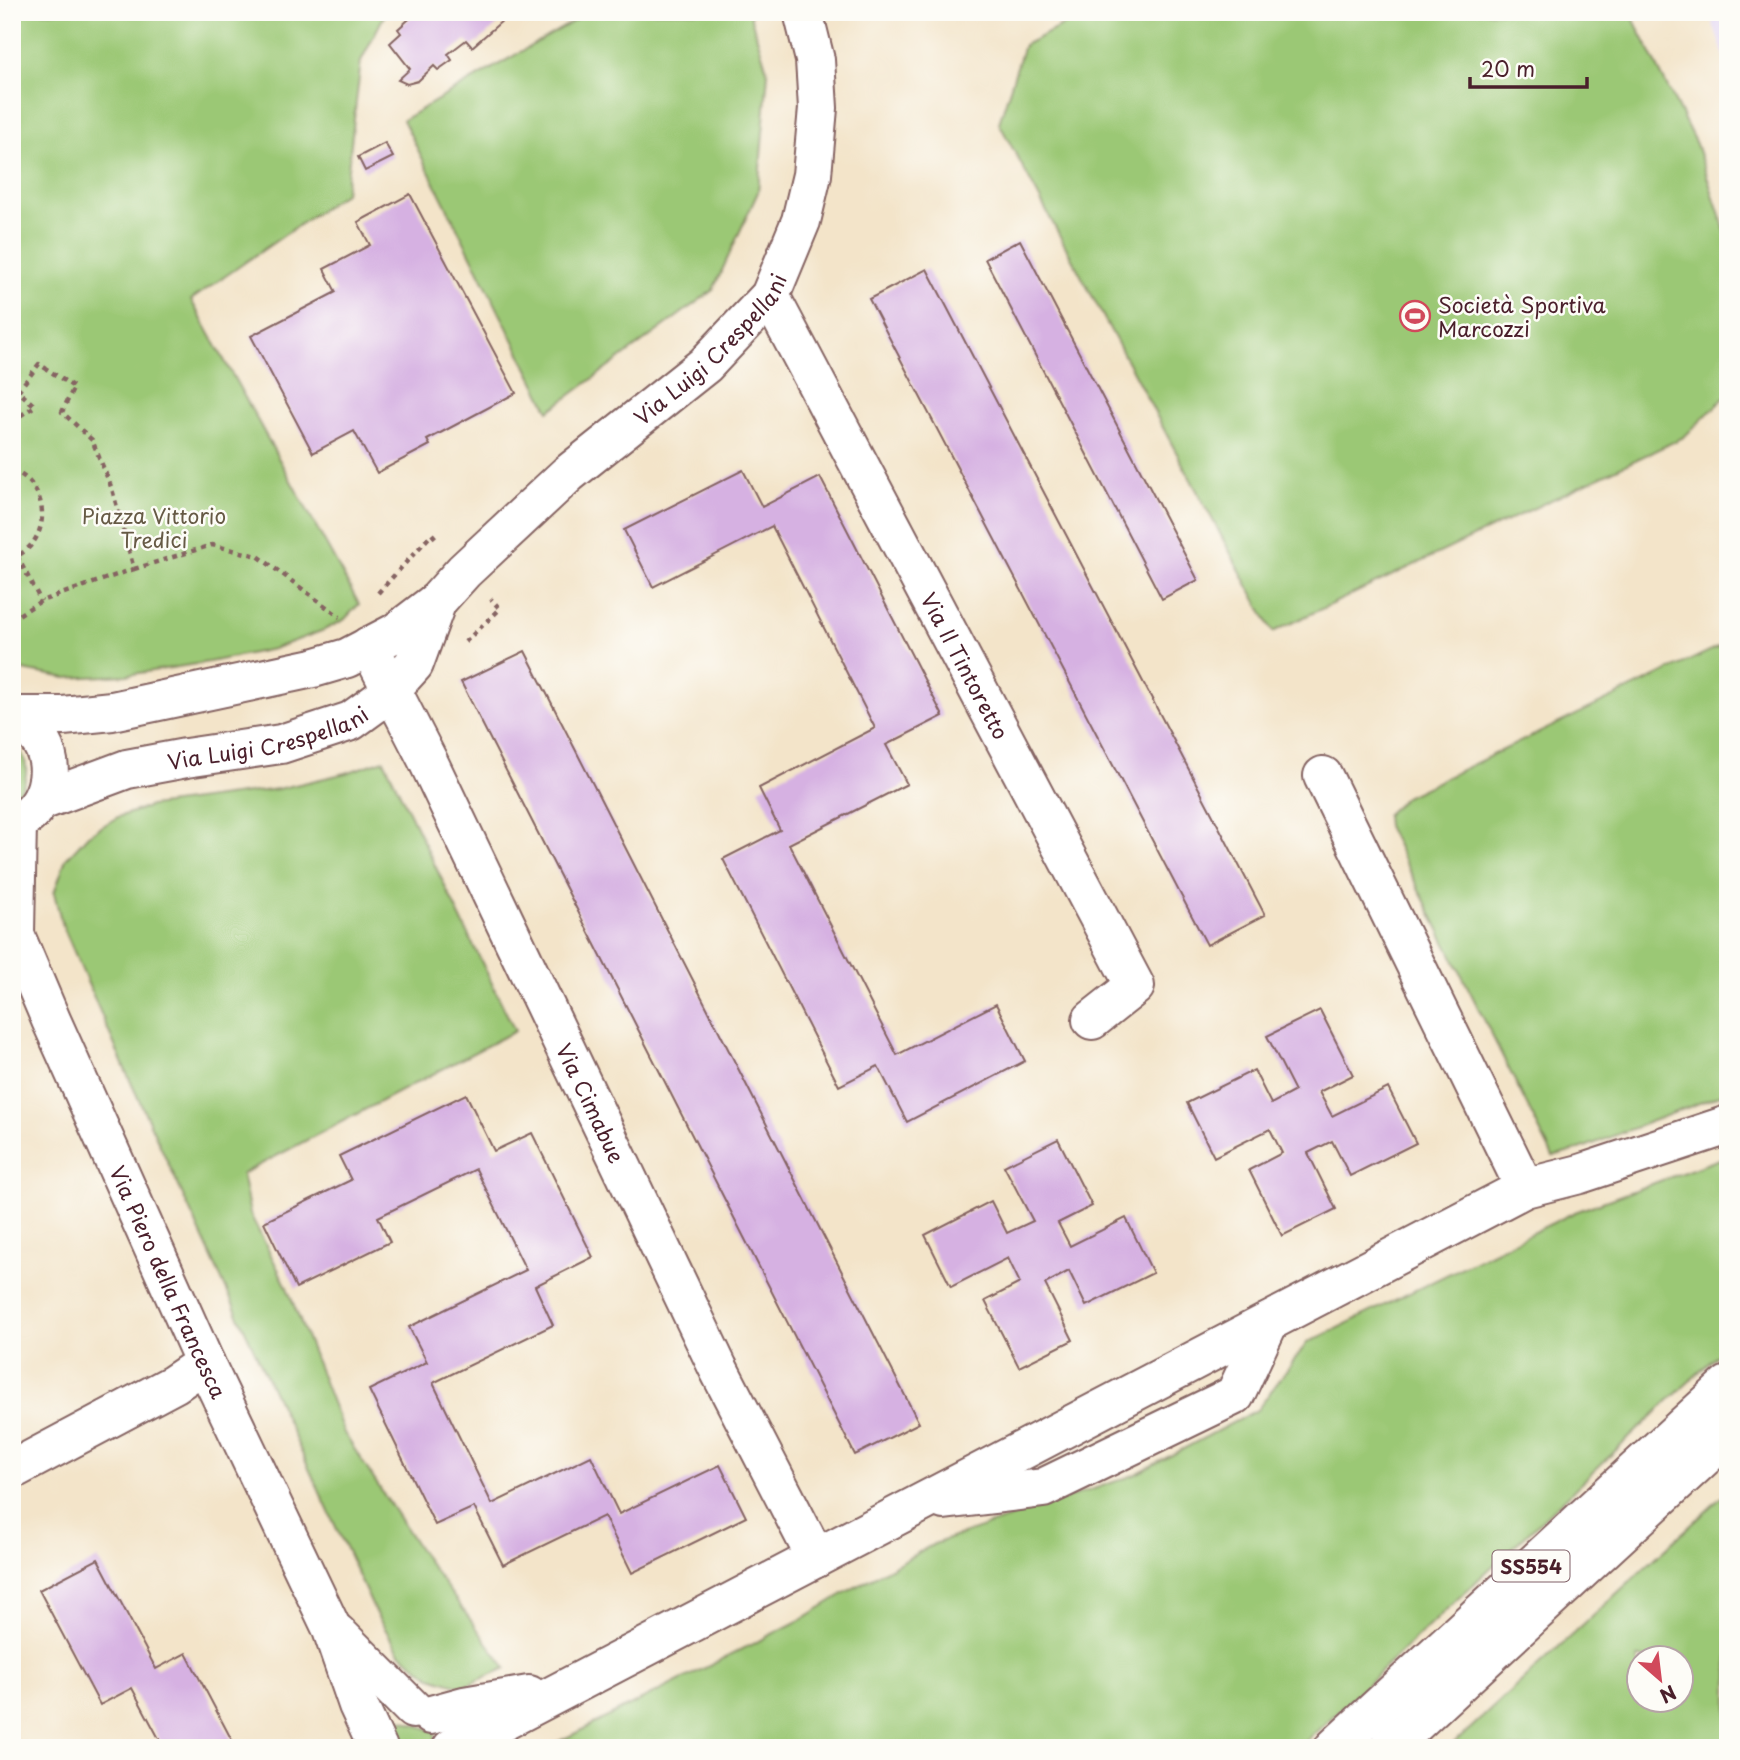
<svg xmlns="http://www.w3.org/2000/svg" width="1740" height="1760" font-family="'Playpen Sans',sans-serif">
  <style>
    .built { fill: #e1d4f4 }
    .green { fill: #9bc875; stroke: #727450; stroke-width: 2; fill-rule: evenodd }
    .building { fill: #d6b1e2 }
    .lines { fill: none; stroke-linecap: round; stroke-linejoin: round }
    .minor-casing { stroke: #856462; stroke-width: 42 }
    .highway-casing { stroke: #856462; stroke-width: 42 }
    .path { stroke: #856462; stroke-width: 4.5; stroke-dasharray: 5 5; stroke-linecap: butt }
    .minor { stroke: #fff; stroke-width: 38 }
    .highway { stroke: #fff; stroke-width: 38 }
    .labels { text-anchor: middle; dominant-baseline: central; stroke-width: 5; stroke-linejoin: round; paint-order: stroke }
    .shield { fill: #fdfcf7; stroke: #806168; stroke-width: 2 }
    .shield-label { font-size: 19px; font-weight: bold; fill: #4a1f2b }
    .poi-label { font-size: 21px; fill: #4a1f2b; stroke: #fdfcf7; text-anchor: start }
    .street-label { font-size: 21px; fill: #4a1f2b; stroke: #fdfcf7 }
    .park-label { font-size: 21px; fill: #665a45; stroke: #fdfcf7 }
  </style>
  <rect width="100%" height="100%" fill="#fdfcf7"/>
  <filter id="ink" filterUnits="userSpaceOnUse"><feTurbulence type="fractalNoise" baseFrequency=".0143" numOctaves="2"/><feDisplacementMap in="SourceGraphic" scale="14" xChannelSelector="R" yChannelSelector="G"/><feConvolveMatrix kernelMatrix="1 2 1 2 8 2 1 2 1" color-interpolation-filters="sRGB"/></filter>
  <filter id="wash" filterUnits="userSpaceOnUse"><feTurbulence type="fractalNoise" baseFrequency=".00686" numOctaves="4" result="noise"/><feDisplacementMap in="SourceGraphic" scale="28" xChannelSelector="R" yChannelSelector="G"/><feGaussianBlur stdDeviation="1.57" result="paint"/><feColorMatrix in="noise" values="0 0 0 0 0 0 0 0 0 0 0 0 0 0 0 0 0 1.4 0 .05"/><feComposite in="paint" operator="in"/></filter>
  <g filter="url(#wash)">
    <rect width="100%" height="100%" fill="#f3e4c9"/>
    <polygon class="built" points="1709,12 1728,12 1728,69"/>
    <g class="green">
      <polygon points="12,12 386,12 361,61 345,193 191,300 359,604 344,620 324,630 273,649 209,662 127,675 66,678 12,668"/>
      <polygon points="585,12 749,12 768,73 758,192 713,290 549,411 403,120 586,14"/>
      <polygon points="1089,12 1630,12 1696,144 1728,239 1728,394 1684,437 1273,632 999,123 1024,45"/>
      <polygon points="1728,642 1728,1092 1577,1150 1553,1157 1387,826 1386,815 1405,797"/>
      <path d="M12,743C31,757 31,783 12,799Z"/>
      <polygon points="384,760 515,1031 242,1174 250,1214 286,1285 344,1433 423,1555 506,1668 463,1687 431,1677 400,1653 376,1614 128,1076 62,924 54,893 66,859 88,835 118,817 151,806 278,789 346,773"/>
      <polygon points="1728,1156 1728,1345 1299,1748 546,1748 802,1619 848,1591 934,1544 1134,1475 1257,1410 1307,1343 1575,1212"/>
      <path d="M1728,1491V1748H1449ZM1638,1658H1680V1700H1638Z"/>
      <polygon points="399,1719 435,1731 436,1748 387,1748 390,1728"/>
    </g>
    <g id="blocks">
      <g class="building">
        <polygon points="417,12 428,13 505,12 503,20 472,47 466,40 448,54 452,60 438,70 434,66 418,81 407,84 398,80 410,69 390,43 401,33 398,29"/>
        <polygon points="385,143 393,157 365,171 358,157"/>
        <polygon points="410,194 516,393 427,440 430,445 377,473 354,431 313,453 251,336 336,292 324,269 370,245 358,222"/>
        <polygon points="1020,240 1198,580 1162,599 985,259"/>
        <polygon points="927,269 1265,915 1207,945 869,299"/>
        <polygon points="743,470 762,507 820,477 943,716 886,745 907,784 789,844 897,1055 996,1004 1025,1061 907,1122 878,1066 839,1086 723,859 780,830 759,788 875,728 772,526 653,587 624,530"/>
        <polygon points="525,651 919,1423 855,1455 461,682"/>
        <polygon points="1320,1010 1353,1075 1319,1092 1332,1116 1388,1088 1416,1143 1350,1176 1332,1141 1308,1153 1336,1209 1282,1236 1249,1170 1282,1153 1270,1129 1214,1157 1187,1103 1254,1070 1271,1104 1295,1091 1267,1036"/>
        <polygon points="466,1094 494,1151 532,1133 593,1257 535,1286 553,1325 433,1383 492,1504 591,1456 619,1514 720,1465 746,1517 632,1573 604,1516 503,1565 474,1507 435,1525 369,1390 427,1362 409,1327 526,1270 476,1169 378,1217 390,1242 296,1288 264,1222 351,1180 339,1156"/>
        <polygon points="1058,1139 1092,1206 1058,1223 1070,1246 1126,1218 1153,1273 1086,1306 1069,1271 1045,1284 1073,1340 1019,1367 985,1301 1020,1283 1008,1258 951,1287 925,1235 991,1201 1007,1233 1033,1221 1004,1166"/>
        <polygon points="98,1559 156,1669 186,1653 236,1748 164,1748 132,1688 100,1705 39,1590"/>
      </g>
    </g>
  </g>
  <g filter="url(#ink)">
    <use href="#blocks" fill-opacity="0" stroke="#856462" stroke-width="2"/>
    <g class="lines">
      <g class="minor-casing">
        <g id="minor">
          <path id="s1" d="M770,296L1135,986L1092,1020"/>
          <path id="s2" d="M369,646L427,759L718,1368L816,1558"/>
          <path id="s3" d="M12,716H63L112,711L313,668L347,658L395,633L437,601L464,571L568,474L705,365L770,296L801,221L812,175L818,108L815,60L803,12"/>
          <path d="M12,718C22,723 31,728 38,738C60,766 47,813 12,824"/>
          <polyline points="1323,776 1525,1188"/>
          <path id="s4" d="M41,801L127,769L186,758L281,744L351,721L384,697L414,664L437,601"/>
          <path id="s5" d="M12,928L51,1020L205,1363L331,1627L358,1705L378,1748"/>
          <polyline points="15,933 17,822"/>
          <polyline points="12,1470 174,1384 205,1363"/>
          <polyline points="944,1500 1043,1488 1235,1395 1269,1322"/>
          <polyline points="337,1633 413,1709"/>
          <polyline points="431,1715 464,1706 529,1695"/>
          <polyline points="452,1748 1525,1188 1580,1174 1728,1125"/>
        </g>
      </g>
      <g class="highway-casing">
        <g id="highway">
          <polyline points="1334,1748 1728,1385"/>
          <polyline points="1389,1748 1728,1435"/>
        </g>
      </g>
      <g class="path">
        <polyline points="12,421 35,406 18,391 39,364 74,387 62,412 92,440 112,489 134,569 41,601 12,619"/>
        <path d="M12,470C51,485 53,543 12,558"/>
        <polyline points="17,556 41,601"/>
        <polyline points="134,569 212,545 258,556 340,617"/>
        <polyline points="378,593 432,534 438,541"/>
        <polyline points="465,642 500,609 491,599"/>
      </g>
      <use href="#minor" class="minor"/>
      <use href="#highway" class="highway"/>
    </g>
  </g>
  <defs>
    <g id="stadium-ring" transform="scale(1.575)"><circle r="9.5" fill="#fdfcf7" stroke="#d1495b" stroke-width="1.5"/><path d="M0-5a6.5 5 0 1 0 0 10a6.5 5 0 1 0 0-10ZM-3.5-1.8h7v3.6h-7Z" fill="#d1495b"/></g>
  </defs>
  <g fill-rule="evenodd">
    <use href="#stadium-ring" x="1415" y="316"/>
  </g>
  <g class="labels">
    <rect class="shield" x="1492.5" y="1550.5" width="77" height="31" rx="5"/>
    <g class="shield-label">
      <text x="1531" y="1566">SS554</text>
    </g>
    <g class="poi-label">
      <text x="1438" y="304">Società Sportiva<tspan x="1438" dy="24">Marcozzi</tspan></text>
    </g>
    <g class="street-label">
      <text stroke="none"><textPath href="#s3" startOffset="821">Via Luigi Crespellani</textPath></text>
      <text stroke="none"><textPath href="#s1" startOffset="418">Via Il Tintoretto</textPath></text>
      <text stroke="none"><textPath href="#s4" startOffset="236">Via Luigi Crespellani</textPath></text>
      <text stroke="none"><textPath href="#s2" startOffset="508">Via Cimabue</textPath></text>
      <text stroke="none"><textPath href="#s5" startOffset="387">Via Piero della Francesca</textPath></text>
    </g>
    <g class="park-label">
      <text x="154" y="515">Piazza Vittorio<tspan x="154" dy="24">Tredici</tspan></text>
    </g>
  </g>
  <rect width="1740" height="1760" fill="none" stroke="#fdfcf7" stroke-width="42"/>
  <g transform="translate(1660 1679) rotate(152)"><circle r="33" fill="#fdfcf7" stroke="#b5a4a5" stroke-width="2"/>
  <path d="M0-5L12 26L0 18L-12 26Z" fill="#d1495b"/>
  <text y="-10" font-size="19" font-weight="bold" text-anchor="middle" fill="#4a1f2b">N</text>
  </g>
  <path d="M1470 77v10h117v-10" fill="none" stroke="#4a1f2b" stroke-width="3.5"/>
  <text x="1481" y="77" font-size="21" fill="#4a1f2b" stroke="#fdfcf7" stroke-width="5" paint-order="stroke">20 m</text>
</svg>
